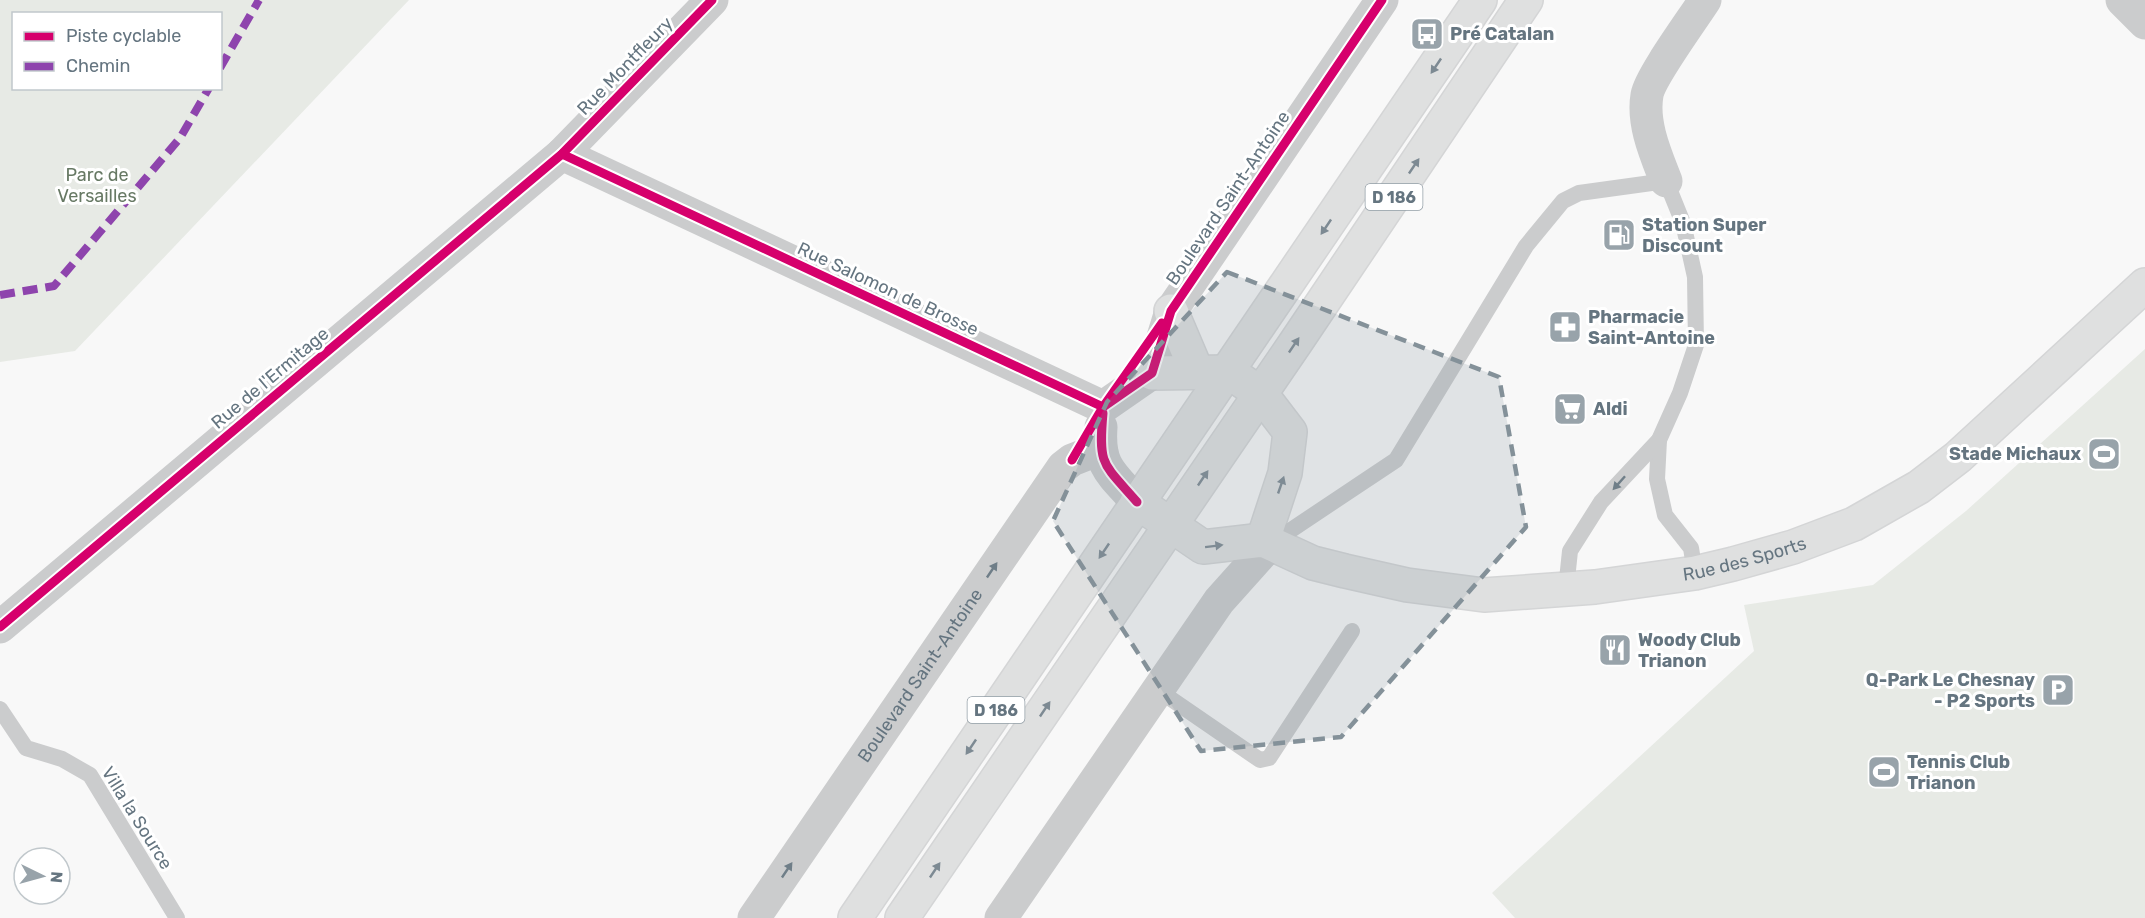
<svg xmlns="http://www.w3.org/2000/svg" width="2145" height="918" font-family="Rubik,sans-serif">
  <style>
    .green { fill: #e7eae5; fill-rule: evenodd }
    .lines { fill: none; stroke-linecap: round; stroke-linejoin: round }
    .secondary-casing { stroke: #d4d5d6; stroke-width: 36 }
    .primary-casing { stroke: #d4d5d6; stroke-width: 36 }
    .lane { stroke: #cbcccd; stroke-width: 16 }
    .street { stroke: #cbcccd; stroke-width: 33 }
    .secondary { stroke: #dfe0e0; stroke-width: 33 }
    .primary { stroke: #dfe0e0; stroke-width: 33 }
    .quiet { stroke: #8e44ad; stroke-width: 8; stroke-dasharray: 15 8; stroke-linecap: butt }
    .cycleway-casing { stroke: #fff; stroke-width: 13 }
    .cycleway { stroke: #d6006c; stroke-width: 9 }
    .oneway { fill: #7d8a93 }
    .oneway2 { fill: #6f7e88 }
    .marked { fill: #849199; fill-opacity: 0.2; stroke: #849199; stroke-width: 4.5; stroke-dasharray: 12 8; stroke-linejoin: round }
    .labels { text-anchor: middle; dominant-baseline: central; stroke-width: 6; stroke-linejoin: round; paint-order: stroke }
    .shield { fill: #fff; stroke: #939ea6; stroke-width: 1.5 }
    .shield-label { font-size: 16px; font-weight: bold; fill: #657580 }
    .poi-label { font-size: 18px; font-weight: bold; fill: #657580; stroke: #fff; text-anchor: start }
    .street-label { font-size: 18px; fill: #657580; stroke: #fff }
    .park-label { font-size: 18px; fill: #677964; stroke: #fff }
  </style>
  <rect width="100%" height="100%" fill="#f8f8f8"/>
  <g class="green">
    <path d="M0,0H409L75,351L0,362ZM14,14H220V88H14Z"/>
    <polygon points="2145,349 2145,918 1515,918 1492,893 1754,651 1744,605 1873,585 1966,511"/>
  </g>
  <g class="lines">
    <g class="secondary-casing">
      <g id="secondary">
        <polyline points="1171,311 1197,372"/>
        <polyline points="1152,373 1229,372 1261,394 1290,432 1285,473 1263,540"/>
        <path id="s2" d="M1137,502L1203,547L1263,540L1313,563L1345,571L1407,585L1484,595L1595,587L1695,573L1733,564L1793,547L1854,524L1919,487L1958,457L2145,285"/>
      </g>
    </g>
    <g class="primary-casing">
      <g id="primary">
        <polyline points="855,918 1480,0"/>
        <polyline points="902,918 1296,342 1526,0"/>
      </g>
    </g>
    <g class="lane">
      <polyline points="1659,440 1657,479 1665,515 1691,548 1695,573"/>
      <polyline points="1270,544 1396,460 1526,246 1563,201 1579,193 1666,181 1683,223 1695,277 1696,345 1680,393 1659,440 1601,502 1570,551 1566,589"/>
      <polyline points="1158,690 1260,760 1269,758 1352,631"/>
      <polyline points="0,709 26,748 62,759 90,775 177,918"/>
    </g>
    <g class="street">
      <polyline points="2122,0 2145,23"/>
      <polyline points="562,154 1103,407"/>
      <path d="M1666,181C1656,155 1642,124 1647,95C1650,77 1693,19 1705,0"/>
      <polyline points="1103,407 1152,373 1171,311 1382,0"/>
      <path d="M1101,427C1098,467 1112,474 1137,502"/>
      <polyline points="0,627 562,154 712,0"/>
      <path id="s1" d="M754,918L1063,467L1072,460L1100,449"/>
      <polyline points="1001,918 1219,601 1270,544"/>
    </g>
    <use href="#secondary" class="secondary"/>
    <use href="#primary" class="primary"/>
    <g class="quiet">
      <polyline points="220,68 259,0"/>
      <polyline points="0,295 54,286 180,138 209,88"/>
    </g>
    <g class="cycleway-casing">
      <g id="cycleway">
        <polyline points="562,154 1103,407"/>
        <polyline points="1103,407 1152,373 1171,311 1382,0"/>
        <path d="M1103,413C1098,466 1103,463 1137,502"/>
        <polyline points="1072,460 1103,407 1162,323"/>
        <polyline points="0,627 562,154 712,0"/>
      </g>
    </g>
    <use href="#cycleway" class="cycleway"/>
  </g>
  <defs><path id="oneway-solid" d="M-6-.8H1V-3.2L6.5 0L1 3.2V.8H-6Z" transform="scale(1.5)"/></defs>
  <g class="oneway">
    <use href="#oneway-solid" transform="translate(1436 66) rotate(124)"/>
    <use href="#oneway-solid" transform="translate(1414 166) rotate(-56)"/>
    <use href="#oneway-solid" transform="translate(1326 227) rotate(124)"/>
    <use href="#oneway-solid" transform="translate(1294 345) rotate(-56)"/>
    <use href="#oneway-solid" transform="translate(1203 478) rotate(-56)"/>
    <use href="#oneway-solid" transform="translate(1281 485) rotate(-71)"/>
    <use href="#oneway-solid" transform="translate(1214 546) rotate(-7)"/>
    <use href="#oneway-solid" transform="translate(1104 551) rotate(124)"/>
    <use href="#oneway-solid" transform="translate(1045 709) rotate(-56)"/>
    <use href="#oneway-solid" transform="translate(971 747) rotate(124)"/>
    <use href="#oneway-solid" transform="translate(935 870) rotate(-56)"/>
  </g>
  <g class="oneway2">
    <use href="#oneway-solid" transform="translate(1619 483) rotate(132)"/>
    <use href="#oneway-solid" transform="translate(992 570) rotate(-56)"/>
    <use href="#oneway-solid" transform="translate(787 870) rotate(-56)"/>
  </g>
  <path class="marked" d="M1227,272L1499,377L1526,527L1341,737L1201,751L1053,521L1107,402Z"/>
  <defs>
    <g id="bus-square" transform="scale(1.725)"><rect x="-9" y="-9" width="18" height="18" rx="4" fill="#98a3aa" stroke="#fff"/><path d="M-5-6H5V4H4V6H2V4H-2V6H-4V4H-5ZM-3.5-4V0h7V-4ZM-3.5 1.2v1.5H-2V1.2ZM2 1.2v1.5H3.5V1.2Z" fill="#fff"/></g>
    <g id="fuel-square" transform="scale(1.725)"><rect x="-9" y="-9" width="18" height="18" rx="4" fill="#98a3aa" stroke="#fff"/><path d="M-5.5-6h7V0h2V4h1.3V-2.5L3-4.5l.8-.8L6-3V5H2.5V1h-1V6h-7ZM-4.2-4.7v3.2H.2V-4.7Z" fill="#fff"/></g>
    <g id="pharmacy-square" transform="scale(1.725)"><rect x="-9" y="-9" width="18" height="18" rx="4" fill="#98a3aa" stroke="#fff"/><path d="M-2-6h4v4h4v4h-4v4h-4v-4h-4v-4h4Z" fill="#fff"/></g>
    <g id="supermarket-square" transform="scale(1.725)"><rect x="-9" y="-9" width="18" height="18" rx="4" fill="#98a3aa" stroke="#fff"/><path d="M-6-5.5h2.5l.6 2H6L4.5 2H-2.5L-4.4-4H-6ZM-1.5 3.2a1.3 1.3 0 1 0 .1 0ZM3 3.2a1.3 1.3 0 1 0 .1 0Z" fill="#fff"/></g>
    <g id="stadium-square" transform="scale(1.725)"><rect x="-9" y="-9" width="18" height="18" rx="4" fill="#98a3aa" stroke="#fff"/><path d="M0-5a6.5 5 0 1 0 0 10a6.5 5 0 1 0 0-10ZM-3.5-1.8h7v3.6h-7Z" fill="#fff"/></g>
    <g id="restaurant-square" transform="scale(1.725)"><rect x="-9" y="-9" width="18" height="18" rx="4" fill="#98a3aa" stroke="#fff"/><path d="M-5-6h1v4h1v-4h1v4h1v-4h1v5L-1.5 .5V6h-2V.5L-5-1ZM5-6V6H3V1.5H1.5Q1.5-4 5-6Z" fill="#fff"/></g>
    <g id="parking-square" transform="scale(1.725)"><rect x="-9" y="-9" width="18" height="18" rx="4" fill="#98a3aa" stroke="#fff"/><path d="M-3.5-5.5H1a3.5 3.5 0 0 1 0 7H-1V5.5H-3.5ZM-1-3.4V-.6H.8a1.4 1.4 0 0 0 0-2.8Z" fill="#fff"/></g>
  </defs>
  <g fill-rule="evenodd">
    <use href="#bus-square" x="1427" y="34"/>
    <use href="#fuel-square" x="1619" y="235"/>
    <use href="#pharmacy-square" x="1565" y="327"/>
    <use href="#supermarket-square" x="1570" y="409"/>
    <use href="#stadium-square" x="2104" y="454"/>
    <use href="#restaurant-square" x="1615" y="650"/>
    <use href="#parking-square" x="2058" y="690"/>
    <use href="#stadium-square" x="1884" y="772"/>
  </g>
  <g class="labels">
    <g class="shield">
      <rect x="1365.5" y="184" width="57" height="26" rx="4.5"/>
      <rect x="967.5" y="697" width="57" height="26" rx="4.5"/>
    </g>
    <g class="shield-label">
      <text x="1394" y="197">D 186</text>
      <text x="996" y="710">D 186</text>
    </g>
    <g class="poi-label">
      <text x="1450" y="34">Pré Catalan</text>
      <text x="1642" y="225">Station Super<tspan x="1642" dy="21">Discount</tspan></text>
      <text x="1588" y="317">Pharmacie<tspan x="1588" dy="21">Saint-Antoine</tspan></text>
      <text x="1593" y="409">Aldi</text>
      <text x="2081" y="454" text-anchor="end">Stade Michaux</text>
      <text x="1638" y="640">Woody Club<tspan x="1638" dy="21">Trianon</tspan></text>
      <text x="2035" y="680" text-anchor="end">Q-Park Le Chesnay<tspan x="2035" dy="21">- P2 Sports</tspan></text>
      <text x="1907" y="762">Tennis Club<tspan x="1907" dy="21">Trianon</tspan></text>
    </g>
    <g class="street-label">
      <text transform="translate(625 66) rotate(-46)">Rue Montfleury</text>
      <text transform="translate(1228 198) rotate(-56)">Boulevard Saint-Antoine</text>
      <text transform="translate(888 289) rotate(25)">Rue Salomon de Brosse</text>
      <text transform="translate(270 378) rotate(-40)">Rue de l'Ermitage</text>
      <text stroke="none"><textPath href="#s2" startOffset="633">Rue des Sports</textPath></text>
      <text stroke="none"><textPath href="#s1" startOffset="294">Boulevard Saint-Antoine</textPath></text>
      <text transform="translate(137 818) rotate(58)">Villa la Source</text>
    </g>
    <g class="park-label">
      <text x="97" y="175">Parc de<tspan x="97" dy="21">Versailles</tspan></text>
    </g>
  </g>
  <rect x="12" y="12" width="210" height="78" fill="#ffffff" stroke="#c1c8cc" stroke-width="1.5"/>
  <rect x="24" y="32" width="30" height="9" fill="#d6006c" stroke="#c1c8cc" stroke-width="1.5"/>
  <text x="66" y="42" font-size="18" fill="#657580">Piste cyclable</text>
  <rect x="24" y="62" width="30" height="9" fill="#8e44ad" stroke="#c1c8cc" stroke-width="1.5"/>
  <text x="66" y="72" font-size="18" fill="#657580">Chemin</text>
  <g transform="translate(42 876) rotate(95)"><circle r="28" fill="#ffffff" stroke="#c1c8cc" stroke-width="1.5"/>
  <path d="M0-4.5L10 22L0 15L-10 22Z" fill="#98a3aa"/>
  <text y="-9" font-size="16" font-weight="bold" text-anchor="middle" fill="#657580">N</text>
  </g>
</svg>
